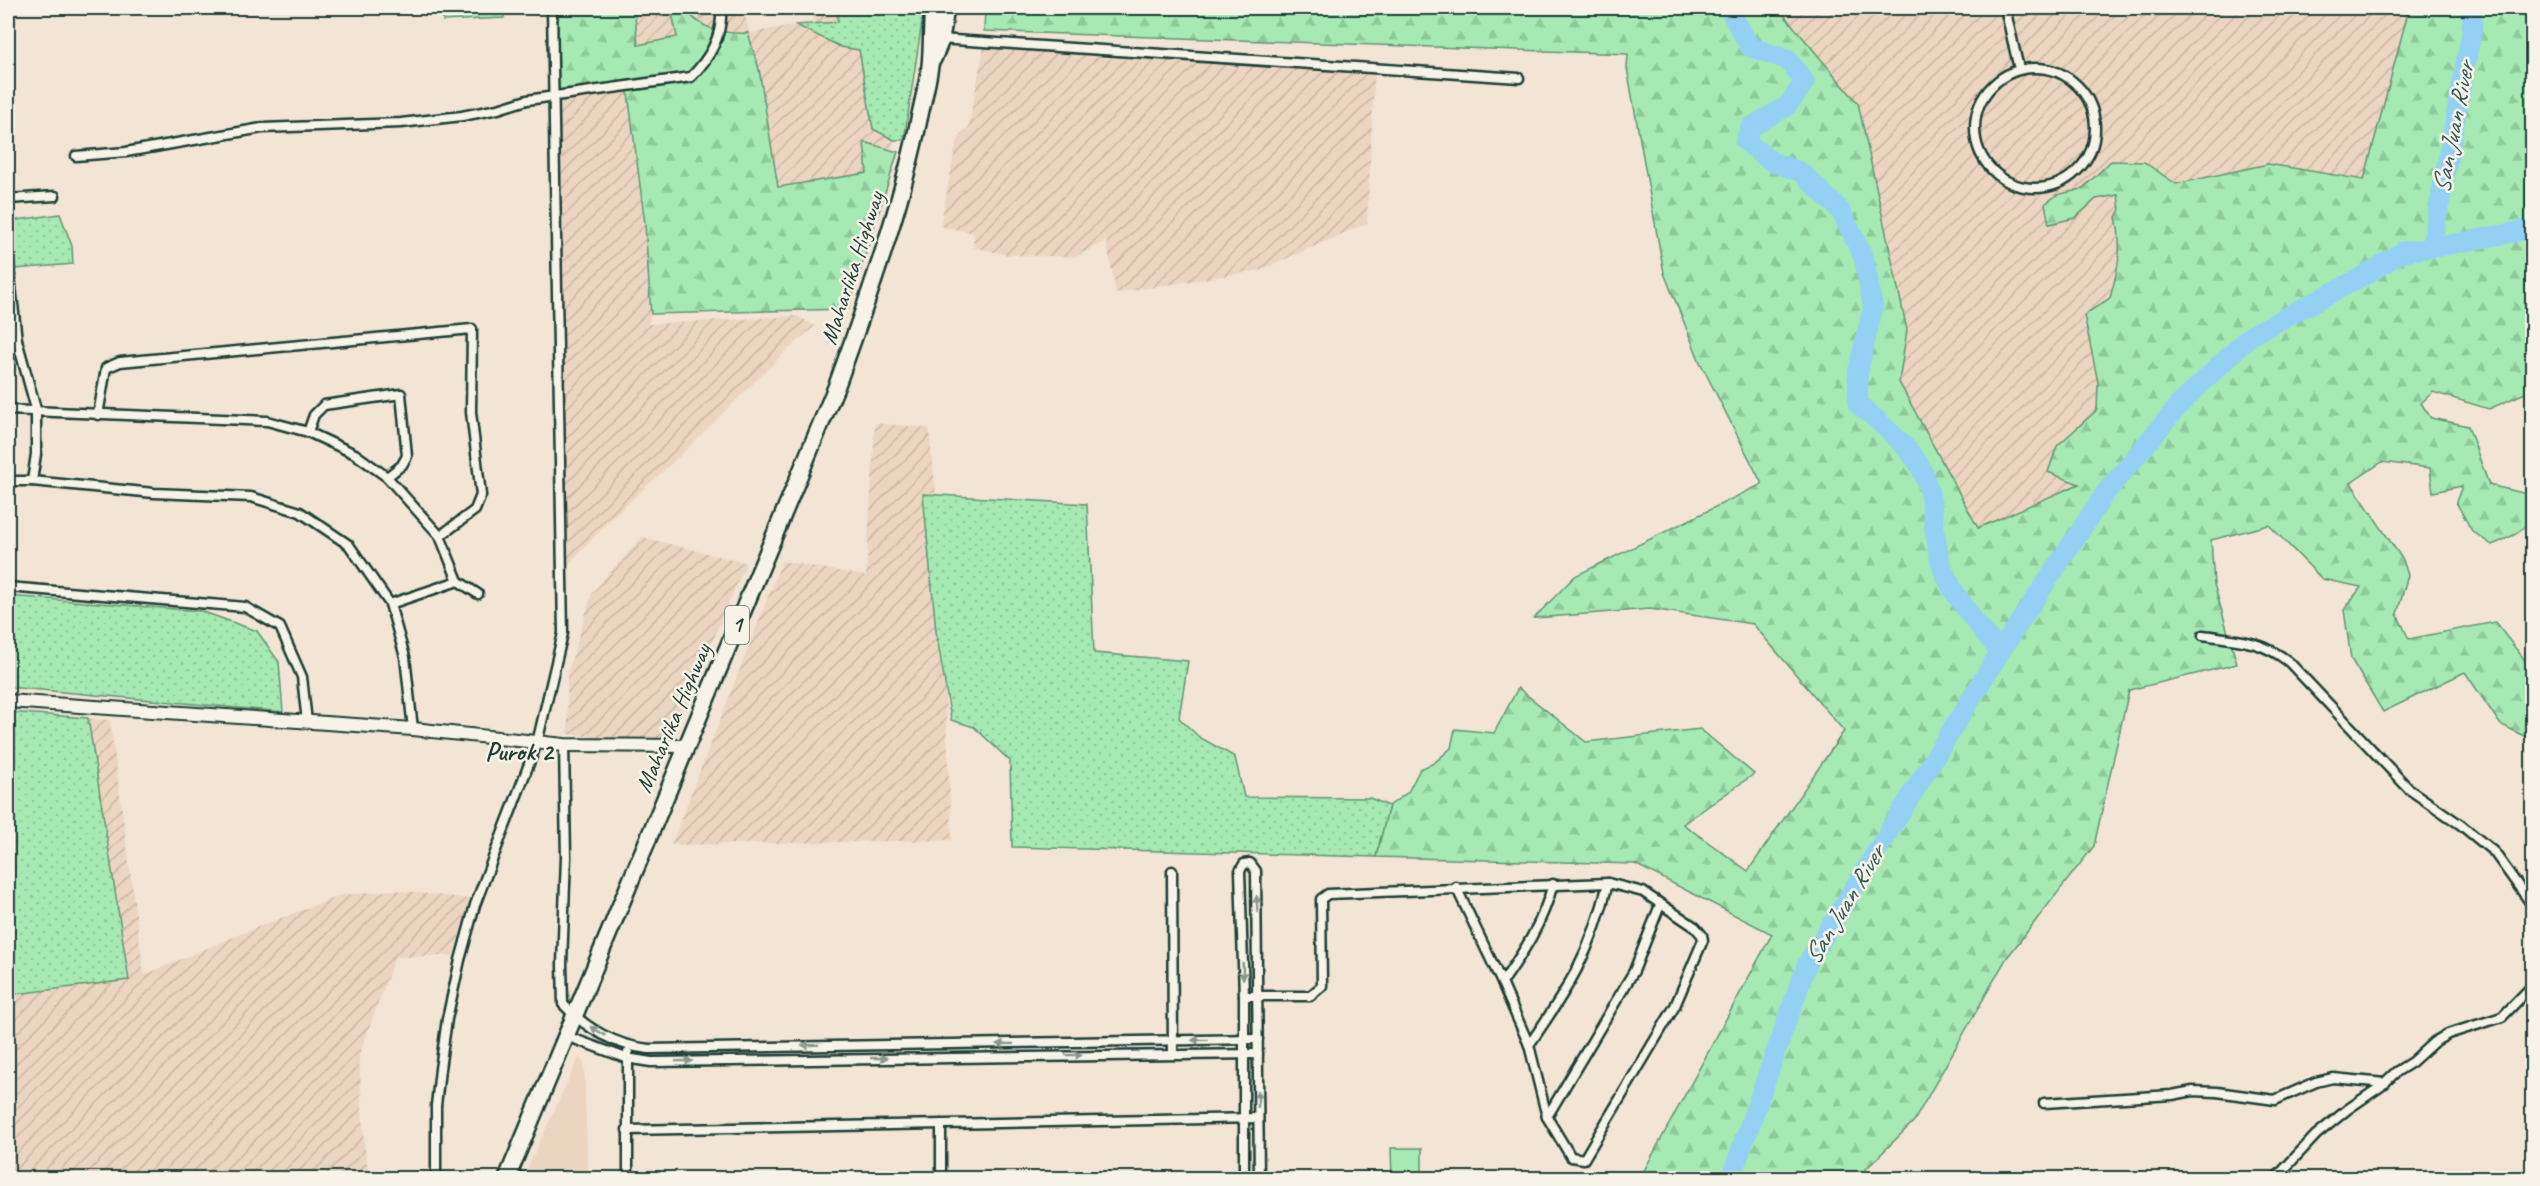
<svg xmlns="http://www.w3.org/2000/svg" width="2540" height="1186" font-family="Caveat,sans-serif">
  <style>
    .built { fill: #ebd5c0 }
    .industrial { fill: url(#industrial-furrows) }
    .grass { fill: url(#grass-dots); stroke: #629373; stroke-width: 1.5 }
    .forest { fill: url(#forest-firs); stroke: #629373; stroke-width: 1.5 }
    .garden { fill: #a6e9b2; stroke: #629373; stroke-width: 1.5 }
    .lines { fill: none; stroke-linecap: round; stroke-linejoin: round }
    .river { stroke: #94d0f4; stroke-width: 20 }
    .street-casing { stroke: #1f3d34; stroke-width: 13 }
    .secondary-casing { stroke: #1f3d34; stroke-width: 16 }
    .highway-casing { stroke: #1f3d34; stroke-width: 20 }
    .street { stroke: #f7f3e8; stroke-width: 8 }
    .secondary { stroke: #f7f3e8; stroke-width: 12 }
    .highway { stroke: #f7f3e8; stroke-width: 15 }
    .oneway { fill: #8b988e }
    .labels { text-anchor: middle; dominant-baseline: central; stroke-width: 5; stroke-linejoin: round; paint-order: stroke }
    .shield { fill: #f7f3e8; stroke: #60746a; stroke-width: 1.5 }
    .shield-label { font-size: 22px; font-weight: bold; fill: #1f3d34 }
    .street-label { font-size: 24px; fill: #1f3d34; stroke: #f7f3e8 }
    .water-label { font-size: 26px; font-style: italic; fill: #365a5a; stroke: #f7f3e8 }
    .neighbourhood-label { font-size: 26px; font-weight: bold; fill: #1f3d34; stroke: #f7f3e8 }
  </style>
  <defs>
    <pattern id="industrial-furrows" width="10" height="10" patternUnits="userSpaceOnUse" patternTransform="scale(1.5)"><rect width="10" height="10" fill="#ebd5c0"/><path d="M-1 1l2-2M0 10L10 0M9 11l2-2" fill="none" stroke="#c9b8a6"/></pattern>
    <pattern id="grass-dots" width="8" height="8" patternUnits="userSpaceOnUse" patternTransform="scale(1.5)"><rect width="8" height="8" fill="#a6e9b2"/><path d="M2 2h.1M6 6h.1" fill="none" stroke="#8ec99a" stroke-width="1.8" stroke-linecap="round"/></pattern>
    <pattern id="forest-firs" width="22" height="20" patternUnits="userSpaceOnUse" patternTransform="scale(1.5)"><rect width="22" height="20" fill="#a6e9b2"/><path d="M5 1l3.5 6h-7zM16 11l3.5 6h-7z" fill="#8ec99a"/></pattern>
  </defs>
  <rect width="100%" height="100%" fill="#f2e5d6"/>
  <filter id="ink" filterUnits="userSpaceOnUse"><feTurbulence type="fractalNoise" baseFrequency=".0167" numOctaves="2"/><feDisplacementMap in="SourceGraphic" scale="12" xChannelSelector="R" yChannelSelector="G"/><feConvolveMatrix kernelMatrix="1 2 1 2 8 2 1 2 1" color-interpolation-filters="sRGB"/></filter>
  <g filter="url(#ink)">
    <polygon class="built" points="579,1057 584,1063 588,1178 523,1178"/>
    <g class="industrial">
      <polygon points="634,8 744,8 749,33 796,25 841,47 859,50 873,129 894,140 892,149 864,142 867,173 778,187 759,69 748,34 723,34 692,19 677,37 637,45"/>
      <polygon points="809,8 856,8 838,9 838,22 814,24"/>
      <polygon points="1778,8 2532,8 2079,484 1978,528 1899,382 1907,330 1858,103"/>
      <polygon points="984,47 1119,59 1375,64 1367,223 1261,270 1116,293 1106,241 1075,257 1007,255 973,247 974,233 940,226 956,145 961,134 968,128"/>
      <polygon points="628,93 645,224 651,314 648,324 797,316 815,326 786,351 685,451 613,517 569,564 564,560 555,101"/>
      <polygon points="875,423 929,428 936,493 923,494 936,631 945,692 952,840 671,845 782,561 866,576"/>
      <polygon points="642,537 746,563 670,740 654,744 568,734 567,675 592,593"/>
      <polygon points="88,718 110,720 144,975 250,930 341,895 395,890 470,899 453,956 395,957 359,1055 364,1141 369,1178 8,1178 8,995 129,979"/>
    </g>
    <g class="grass">
      <polygon points="442,8 503,8 504,18 443,21"/>
      <polygon points="916,8 924,9 904,140 894,140 873,129 859,50 841,47 796,25 838,22 837,9"/>
      <polygon points="60,214 72,246 73,264 15,269 10,221"/>
      <polygon points="923,494 1087,504 1094,653 1188,661 1179,718 1199,737 1235,757 1244,797 1370,798 1389,806 1376,857 1012,847 1010,761 974,727 951,720 936,631"/>
      <polygon points="8,596 201,611 257,631 279,662 283,712 8,687"/>
      <polygon points="8,712 88,718 129,980 8,995"/>
    </g>
    <g class="forest">
      <path d="M559,8H634L638,45L677,37L672,13L685,8C700,30 723,34 748,33L759,69L778,187L867,173L864,142L898,152L848,309L651,314L645,224L627,85L558,94L555,72Z"/>
      <path d="M985,8H1778L1858,103L1907,330L1899,382L1978,528L2079,484L2048,472L2057,446L2097,410L2098,382L2084,315L2110,298C2118,270 2123,247 2116,217L2120,209L2118,195L2096,199L2075,218L2049,224L2045,204L2057,195L2082,189L2111,161L2144,162L2176,184L2268,164L2364,180L2409,8H2532V390L2489,409L2433,392L2421,403L2431,418L2468,426L2489,485L2532,495C2532,530 2522,532 2492,545L2472,531L2456,502L2462,486L2433,492L2430,468L2382,462L2351,483L2403,560L2408,575L2397,614L2409,639L2495,622L2532,669V740L2500,724L2465,672L2383,712L2351,659L2344,610L2361,587L2322,579L2269,525L2211,540L2214,584L2237,664L2129,690L2094,846L2006,959L1914,1121L1857,1178H1640L1772,934L1635,864L1376,857L1389,806L1408,792L1420,769L1434,763L1451,748L1455,729L1494,733L1518,688L1586,742L1700,729L1754,774L1683,824L1748,871L1844,731L1753,624L1650,609L1534,618L1575,576L1762,484L1700,362L1664,273L1627,68L1628,54L984,31Z"/>
    </g>
    <polygon class="garden" points="1391,1148 1422,1148 1422,1178 1392,1178"/>
    <g class="lines">
      <g class="river">
        <path d="M1735,8L1733,16L1750,47L1788,60L1805,82L1787,106L1751,127L1745,141L1772,162L1801,172L1840,210L1864,258L1873,307L1858,372V404C1874,417 1911,449 1920,466C1935,495 1932,529 1940,560C1948,592 1980,627 2000,652"/>
        <polyline points="2431,248 2472,30 2472,8"/>
        <polyline points="1731,1178 1807,964 2000,652 2106,492 2180,404 2250,336 2367,274 2404,251 2431,248 2532,229"/>
      </g>
      <g class="street-casing">
        <g id="street">
          <polyline points="2005,8 2019,69"/>
          <polyline points="939,39 1519,78"/>
          <circle cx="2035" cy="128" r="60"/>
          <path d="M76,156L126,152L262,128L401,123L462,116L498,109L527,100L691,77C710,58 723,35 721,8"/>
          <polyline points="8,199 55,196"/>
          <polyline points="8,259 17,340 36,409 36,454 32,481"/>
          <polyline points="8,340 17,340"/>
          <polyline points="8,410 267,421 308,432 355,454 387,477 440,536 458,581"/>
          <polyline points="98,415 106,368 120,362 472,329 471,412 481,495 475,510 440,536"/>
          <polyline points="308,432 314,415 324,405 401,394 407,456 402,465 387,477"/>
          <polyline points="8,481 32,481 154,493 251,497 300,512 349,545 390,604 405,657 413,729"/>
          <polyline points="8,587 245,607 280,627 302,677 307,722"/>
          <polyline points="390,604 458,581 478,594"/>
          <path d="M2203,635C2237,640 2261,640 2289,662L2410,790L2461,825L2494,852L2532,905"/>
          <path d="M564,745L566,857L562,964L563,1004C585,1028 616,1046 649,1049L1258,1039"/>
          <polyline points="1172,871 1173,1054"/>
          <path d="M1502,983C1525,950 1542,924 1553,884"/>
          <polyline points="1244,996 1310,996 1322,986 1321,899 1328,894 1608,883 1643,892 1695,927 1702,935 1703,940 1675,1006 1584,1159 1571,1157 1547,1117 1529,1045 1502,983 1456,887"/>
          <polyline points="566,1036 626,1058 651,1062 1258,1054"/>
          <path d="M1529,1045C1568,989 1592,951 1608,883"/>
          <polyline points="628,1053 628,1178"/>
          <polyline points="2044,1103 2172,1095 2193,1091 2217,1092 2275,1100 2316,1082 2333,1078 2385,1083"/>
          <polyline points="1547,1117 1634,971 1660,905"/>
          <polyline points="941,1124 941,1178"/>
          <polyline points="627,1130 1258,1118"/>
          <polyline points="509,1174 523,1178"/>
          <polyline points="436,1178 436,1106 440,1069 447,1019 460,960 475,905 537,743 563,633 552,8"/>
          <polyline points="1244,1178 1244,996 1240,871 1244,864 1250,863 1256,871 1259,1178"/>
          <polyline points="2276,1178 2316,1135 2348,1109 2380,1087 2396,1072 2412,1062 2434,1042 2448,1034 2502,1017 2532,986"/>
        </g>
      </g>
      <g class="secondary-casing">
        <polyline id="secondary" points="8,701 413,729 564,745 685,746"/>
      </g>
      <g class="highway-casing">
        <g id="highway">
          <polyline points="933,59 941,40 946,8"/>
          <path d="M507,1178L837,385C867,301 898,216 917,129C921,108 927,87 930,66C932,47 931,27 933,8"/>
        </g>
      </g>
      <use href="#street" class="street"/>
      <use href="#secondary" class="secondary"/>
      <use href="#highway" class="highway"/>
    </g>
    <defs><path id="oneway-solid" d="M-6-.8H1V-3.2L6.5 0L1 3.2V.8H-6Z" transform="scale(1.5)"/></defs>
    <g class="oneway">
      <use href="#oneway-solid" transform="translate(1257 904) rotate(-92)"/>
      <use href="#oneway-solid" transform="translate(1243 971) rotate(88)"/>
      <use href="#oneway-solid" transform="translate(598 1031) rotate(-148)"/>
      <use href="#oneway-solid" transform="translate(1200 1040) rotate(179)"/>
      <use href="#oneway-solid" transform="translate(1005 1044) rotate(179)"/>
      <use href="#oneway-solid" transform="translate(810 1045) rotate(179)"/>
      <use href="#oneway-solid" transform="translate(1074 1055) rotate(-1)"/>
      <use href="#oneway-solid" transform="translate(879 1058)"/>
      <use href="#oneway-solid" transform="translate(684 1061) rotate(-1)"/>
      <use href="#oneway-solid" transform="translate(1258 1099) rotate(-90)"/>
    </g>
  </g>
  <g class="labels">
    <rect class="shield" x="725" y="606" width="24" height="38" rx="4.5"/>
    <g class="shield-label">
      <text x="737" y="625">1</text>
    </g>
    <g class="street-label">
      <text transform="translate(852 268) rotate(-72)">Maharlika Highway</text>
      <text transform="translate(673 718) rotate(-67)">Maharlika Highway</text>
    </g>
    <g class="water-label">
      <text transform="translate(2453 128) rotate(-79)">San Juan River</text>
      <text transform="translate(1844 905) rotate(-59)">San Juan River</text>
    </g>
    <g class="neighbourhood-label">
      <text x="519" y="751">Purok 2</text>
    </g>
  </g>
  <rect width="2540" height="1186" fill="none" stroke="#f7f3e8" stroke-width="30"/>
  <rect x="15" y="15" width="2510" height="1156" fill="none" stroke="#1f3d34" stroke-width="2" filter="url(#ink)"/>
</svg>
